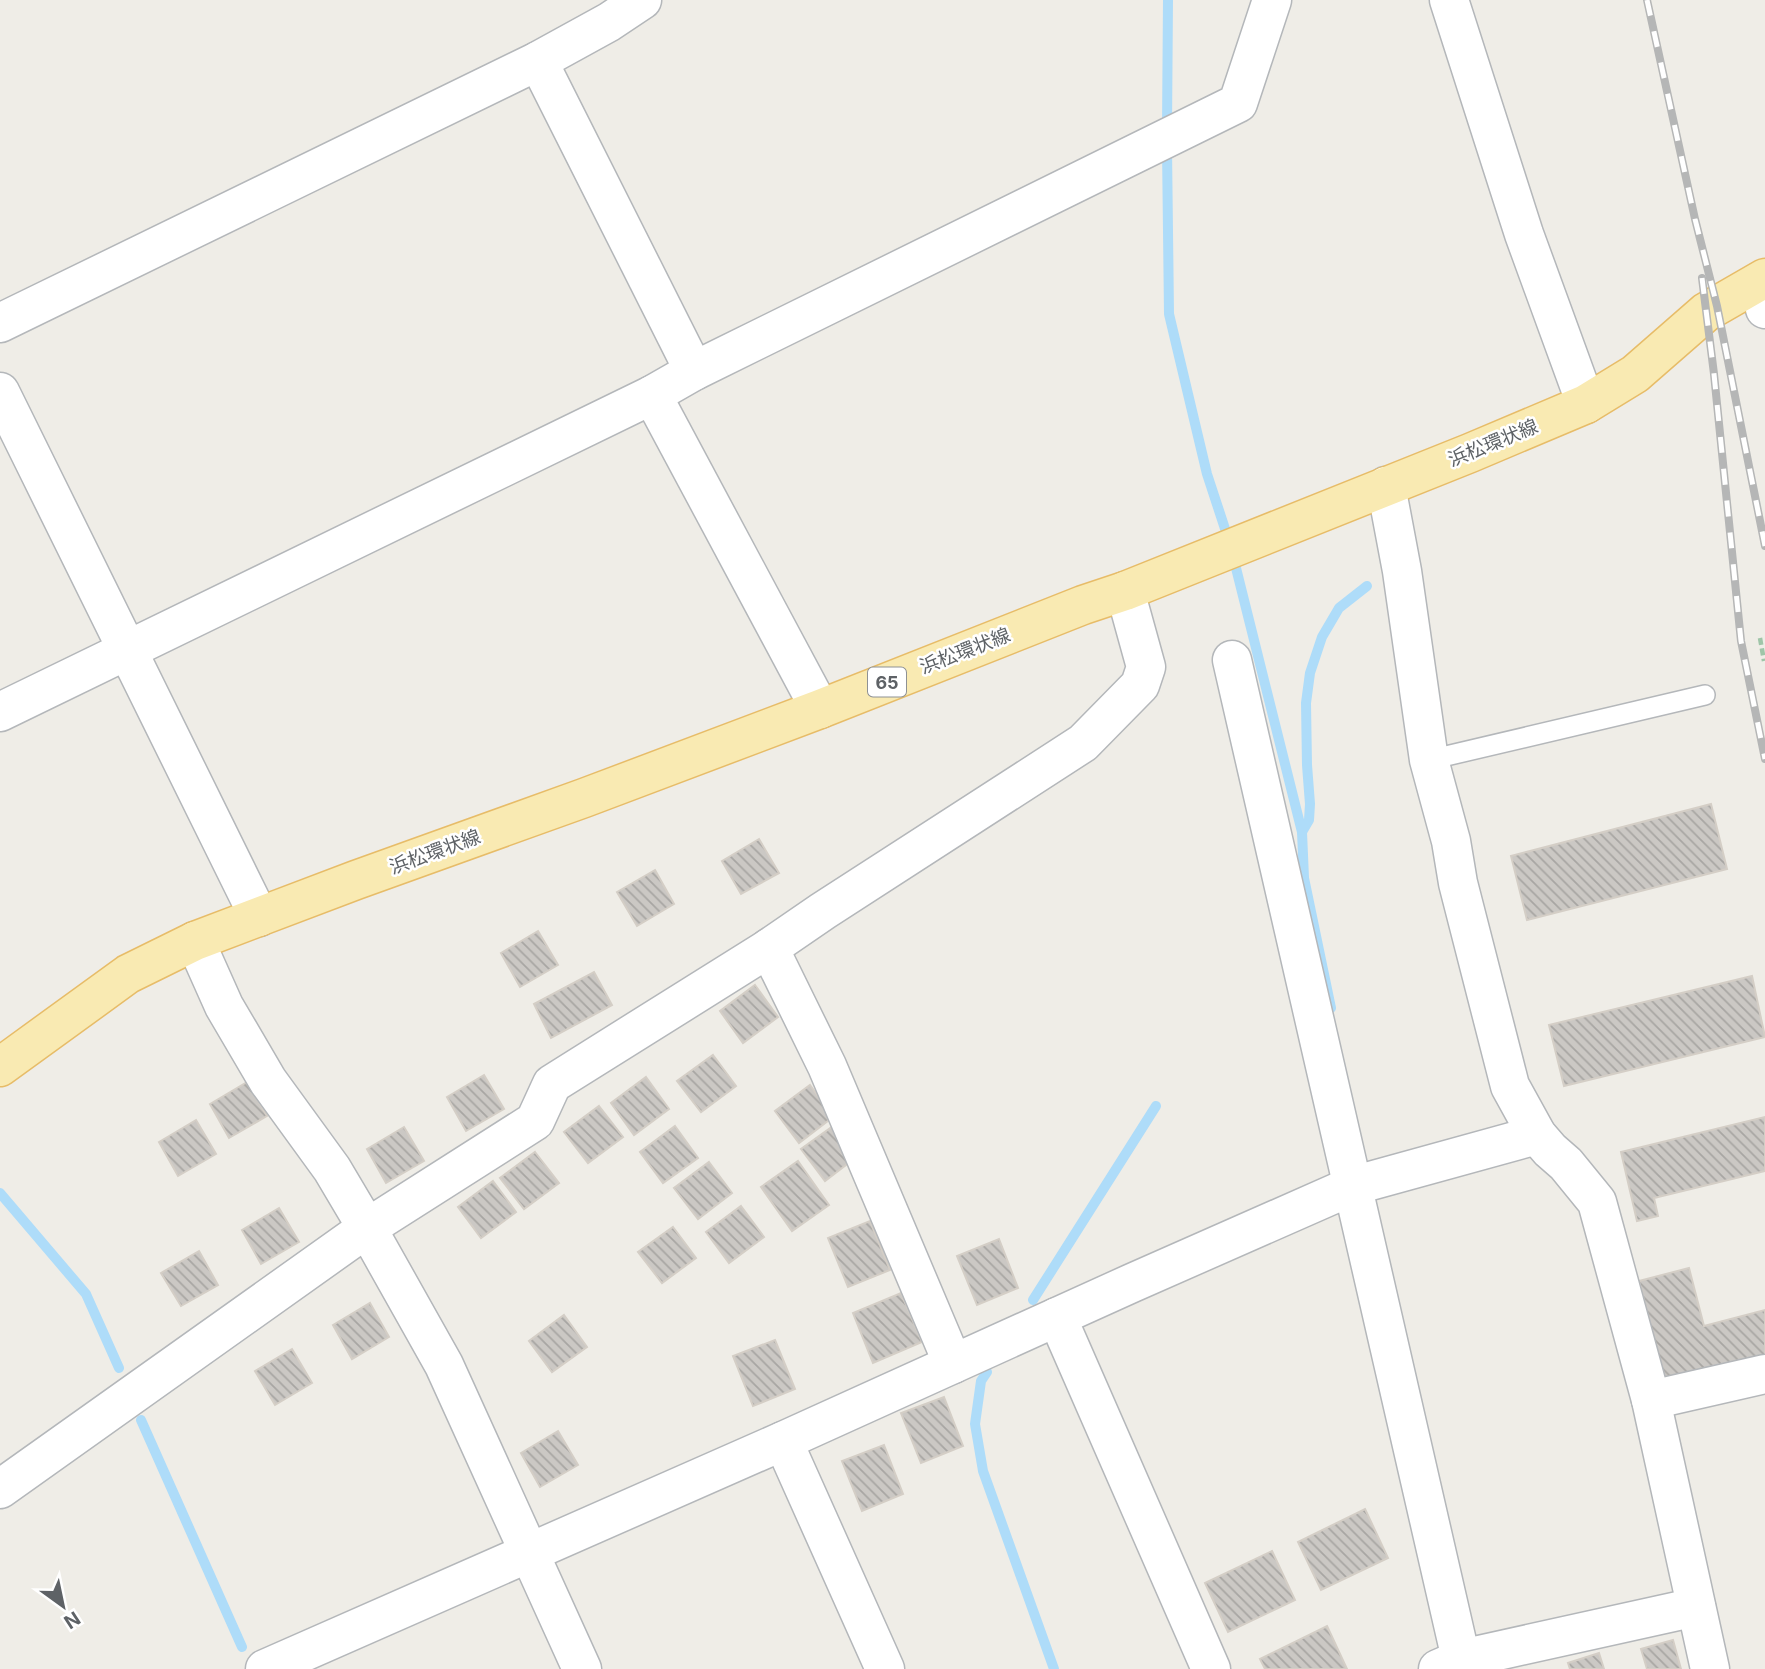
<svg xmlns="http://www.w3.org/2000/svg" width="1765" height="1669" font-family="Inter,'Noto Sans JP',sans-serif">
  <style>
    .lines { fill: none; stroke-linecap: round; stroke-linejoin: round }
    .stream { stroke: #aedcf9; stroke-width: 10 }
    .building { fill: url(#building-back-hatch); stroke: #d4cec6; stroke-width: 2 }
    .service-casing { stroke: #b4b7ba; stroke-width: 22 }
    .minor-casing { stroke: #b4b7ba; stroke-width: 41 }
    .primary-casing { stroke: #e7bc68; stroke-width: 41 }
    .path { stroke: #9fc5a8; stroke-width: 4.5; stroke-dasharray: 7 3.5; stroke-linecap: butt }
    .service { stroke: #fff; stroke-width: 19 }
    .minor { stroke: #fff; stroke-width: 38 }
    .primary { stroke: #f9eab2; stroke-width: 38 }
    .rail-casing { stroke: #b5b6b6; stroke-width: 8 }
    .rail { stroke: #fff; stroke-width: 5; stroke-dasharray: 16; stroke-linecap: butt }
    .labels { text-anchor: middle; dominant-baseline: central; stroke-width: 5; stroke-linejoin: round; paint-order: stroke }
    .shield { fill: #fff; stroke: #8e9194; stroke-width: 2 }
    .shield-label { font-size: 18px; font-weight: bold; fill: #5e6266 }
    .street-label { font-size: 19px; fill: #5e6266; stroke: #fff }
  </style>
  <defs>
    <pattern id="building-back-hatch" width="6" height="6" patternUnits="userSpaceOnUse" patternTransform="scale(1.75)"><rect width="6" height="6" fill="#cbc8c4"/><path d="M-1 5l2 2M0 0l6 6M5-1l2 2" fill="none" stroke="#a8a6a3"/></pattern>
  </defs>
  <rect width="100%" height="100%" fill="#efede7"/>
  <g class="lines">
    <g class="stream">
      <polyline points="1167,129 1168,0"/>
      <polyline points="1167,148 1169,314 1207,474 1229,541"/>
      <polyline points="1233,556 1302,832"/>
      <polyline points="1331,1008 1304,878 1302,832 1309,820 1310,804 1307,765 1306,703 1310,673 1322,637 1339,608 1367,586"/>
      <polyline points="0,1193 86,1294 119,1368"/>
      <polyline points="1033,1300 1156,1106"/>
      <polyline points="987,1372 981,1381 975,1424 983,1471 1054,1669"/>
      <polyline points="141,1420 242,1647"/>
    </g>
  </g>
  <g class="building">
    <polygon points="1711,804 1727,869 1527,920 1511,856"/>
    <polygon points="759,839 779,873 741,894 722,861"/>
    <polygon points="655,870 674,904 637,926 617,892"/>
    <polygon points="538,931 558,965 520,987 501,953"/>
    <polygon points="594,972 612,1005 551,1038 534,1004"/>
    <polygon points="1752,976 1765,1037 1564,1086 1549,1025"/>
    <polygon points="755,985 778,1017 743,1043 720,1011"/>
    <polygon points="713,1055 736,1086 701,1112 677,1081"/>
    <polygon points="484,1075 504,1109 466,1131 447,1097"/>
    <polygon points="646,1077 669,1109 634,1135 611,1103"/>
    <polygon points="247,1082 267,1116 229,1138 210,1104"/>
    <polygon points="810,1085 833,1117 799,1143 775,1111"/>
    <polygon points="599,1106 623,1137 588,1163 564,1132"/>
    <polygon points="1765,1117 1765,1171 1654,1198 1658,1216 1637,1221 1621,1152"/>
    <polygon points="196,1120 216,1154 178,1176 159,1142"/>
    <polygon points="836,1124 859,1155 825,1181 801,1149"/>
    <polygon points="675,1126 698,1158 663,1183 640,1152"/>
    <polygon points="404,1127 424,1161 386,1183 367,1149"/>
    <polygon points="535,1152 559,1183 524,1209 500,1178"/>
    <polygon points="798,1161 829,1205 792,1231 761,1187"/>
    <polygon points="709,1162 732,1193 698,1219 674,1188"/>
    <polygon points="493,1181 516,1212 481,1238 458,1207"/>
    <polygon points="741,1206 764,1237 729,1263 706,1232"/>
    <polygon points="279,1208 299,1242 261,1264 242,1230"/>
    <polygon points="870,1221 890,1270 848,1287 828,1238"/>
    <polygon points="673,1227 696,1258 662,1283 638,1252"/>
    <polygon points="999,1239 1018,1288 977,1305 957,1256"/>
    <polygon points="199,1251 218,1285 181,1306 161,1273"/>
    <polygon points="1689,1268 1704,1326 1765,1310 1765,1360 1666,1386 1639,1281"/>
    <polygon points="901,1293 922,1342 873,1363 853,1313"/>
    <polygon points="370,1303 389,1337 352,1359 333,1325"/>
    <polygon points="564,1315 587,1347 552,1372 529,1341"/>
    <polygon points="775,1340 795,1389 753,1406 733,1356"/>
    <polygon points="292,1349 312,1383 275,1405 255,1371"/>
    <polygon points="944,1397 963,1446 921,1463 901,1413"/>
    <polygon points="558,1431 578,1465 540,1487 521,1453"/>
    <polygon points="884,1445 903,1494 862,1511 842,1461"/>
    <polygon points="1365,1509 1388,1558 1321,1590 1298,1542"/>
    <polygon points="1272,1551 1295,1600 1228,1632 1205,1583"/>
    <polygon points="1327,1626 1347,1669 1265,1669 1260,1659"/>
    <polygon points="1673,1640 1681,1669 1647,1669 1641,1649"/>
    <polygon points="1599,1653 1604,1669 1570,1669 1568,1663"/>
  </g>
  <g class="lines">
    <g class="service-casing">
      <polyline id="service" points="1429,760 1705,695"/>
    </g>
    <g class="minor-casing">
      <g id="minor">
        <polyline points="1449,0 1524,234 1586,404"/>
        <polyline points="538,61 694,371"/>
        <polyline points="1759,282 1765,309"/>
        <polyline points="0,323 538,61 609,22 642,0"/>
        <polyline points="0,392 259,917"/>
        <polyline points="652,395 820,709"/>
        <polyline points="1386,486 1402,571 1429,760 1451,841 1458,883 1510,1086 1537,1135 1550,1150 1566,1164 1597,1202 1651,1400 1710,1669"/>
        <polyline points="1232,660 1461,1659"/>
        <polyline points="0,712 652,395 694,371 1238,103 1272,0"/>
        <polyline points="195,941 224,1006 268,1081 332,1169 367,1228 444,1365 582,1669"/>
        <polyline points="769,948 827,1066 953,1364"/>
        <polyline points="1057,1317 1211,1669"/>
        <polyline points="1651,1400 1765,1374"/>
        <polyline points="783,1441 885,1669"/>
        <polyline points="0,1489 367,1228 535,1121 552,1084 769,948 823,911 1083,743 1140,685 1146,667 1125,591"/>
        <polyline points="265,1669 783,1441 1132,1283 1352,1186 1537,1135"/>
        <polyline points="1438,1669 1461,1659 1696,1607"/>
      </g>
    </g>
    <g class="primary-casing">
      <polyline id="primary" points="0,1067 128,974 195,941 356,880 584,798 820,709 1083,605 1125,591 1470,453 1586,404 1635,374 1706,312 1765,278"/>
    </g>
    <polyline class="path" points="1760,638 1764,661"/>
    <use href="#service" class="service"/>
    <use href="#minor" class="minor"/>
    <use href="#primary" class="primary"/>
    <g class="rail-casing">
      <g id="rail">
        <polyline points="1647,0 1695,219 1717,306 1765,546"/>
        <polyline points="1702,278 1714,374 1741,641 1765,759"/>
      </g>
    </g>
    <use href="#rail" class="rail"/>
  </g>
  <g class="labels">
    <rect class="shield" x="868" y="667.5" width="38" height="29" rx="5"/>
    <g class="shield-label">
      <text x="887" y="682">65</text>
    </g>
    <g class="street-label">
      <text transform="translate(1493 443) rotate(-22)">浜松環状線</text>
      <text transform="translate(965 651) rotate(-21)">浜松環状線</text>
      <text transform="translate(435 852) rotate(-20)">浜松環状線</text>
    </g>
  </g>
  <g transform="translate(63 1606) rotate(147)" stroke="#ffffff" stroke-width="5" paint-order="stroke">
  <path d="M0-5L12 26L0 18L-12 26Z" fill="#5e6266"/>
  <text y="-10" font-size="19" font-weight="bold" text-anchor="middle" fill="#5e6266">N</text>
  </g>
</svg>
